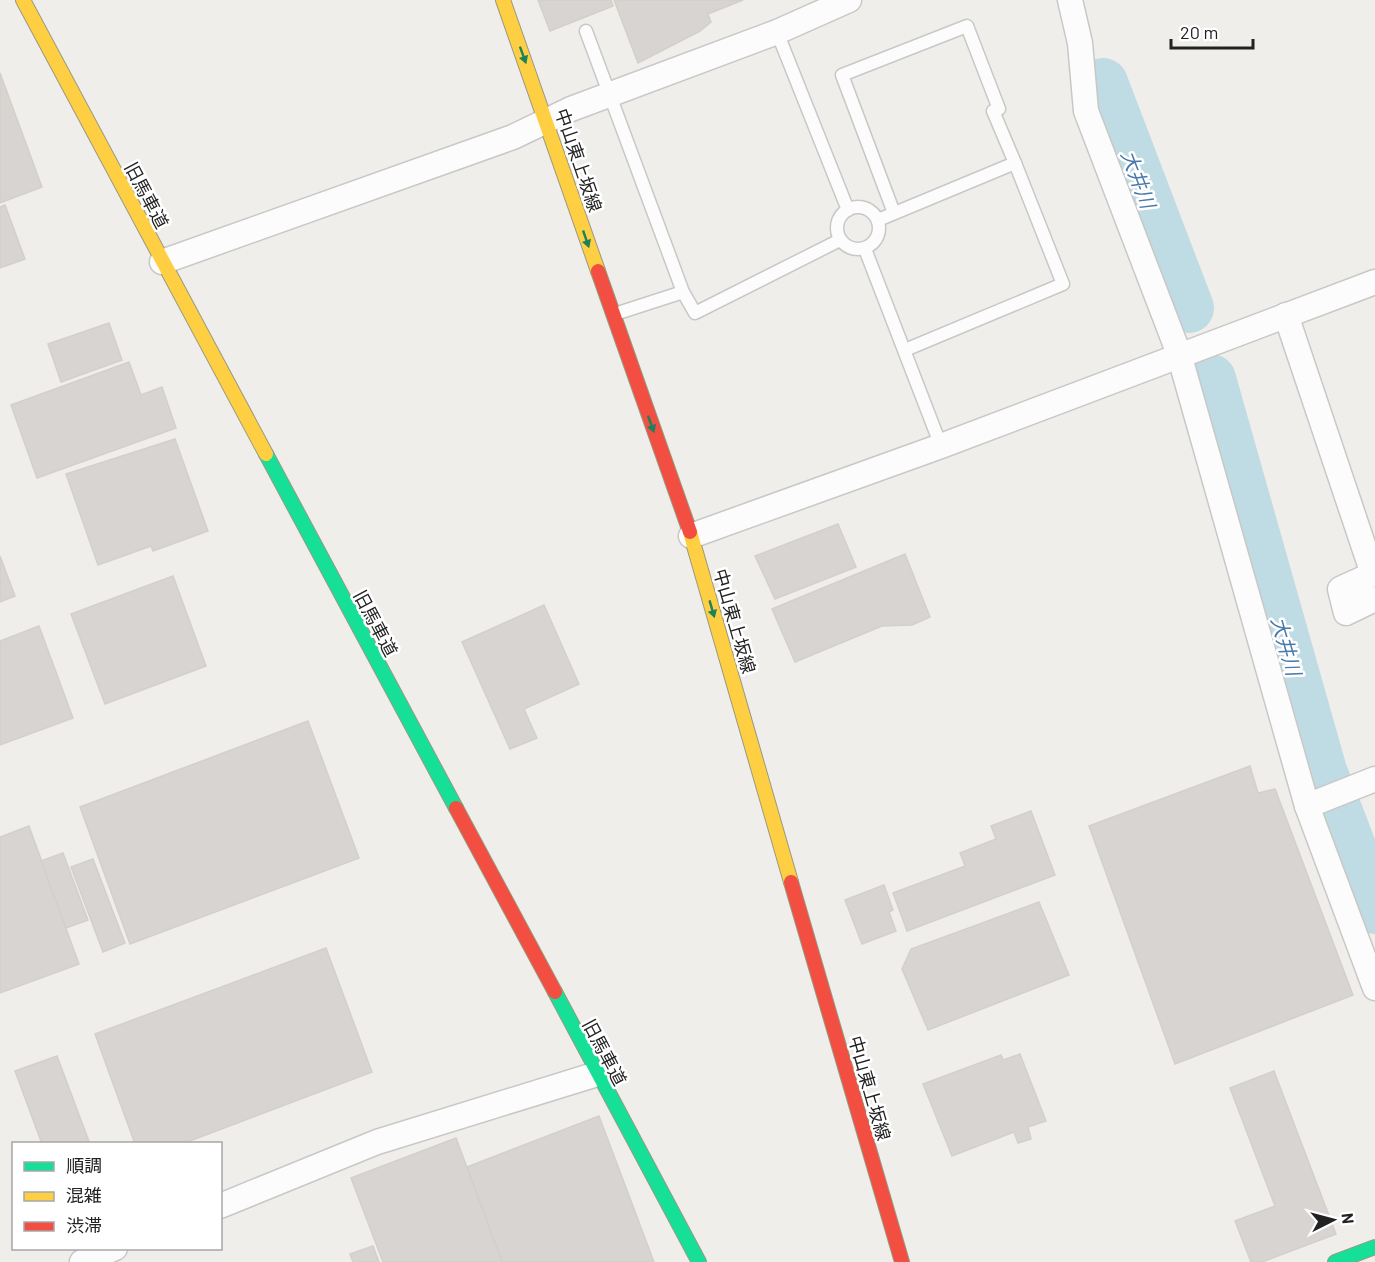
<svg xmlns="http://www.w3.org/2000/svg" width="1375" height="1262" font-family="Barlow,'Noto Sans JP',sans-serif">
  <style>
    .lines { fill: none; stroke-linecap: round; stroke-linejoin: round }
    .river { stroke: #bfdbe3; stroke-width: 50 }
    .building { fill: #d7d4d2; stroke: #d3d0cc; stroke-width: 1.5 }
    .lane-casing { stroke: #c9c8c7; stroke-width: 15 }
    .street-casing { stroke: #c9c8c7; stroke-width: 27 }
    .fast-casing { stroke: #999a82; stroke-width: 16 }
    .slow-casing { stroke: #999a82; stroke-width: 16 }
    .jam-casing { stroke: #999a82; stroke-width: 16 }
    .lane { stroke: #fdfcfc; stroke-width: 12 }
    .street { stroke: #fdfcfc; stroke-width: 24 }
    .fast { stroke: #16e098; stroke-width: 14 }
    .slow { stroke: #ffcf43; stroke-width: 14 }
    .jam { stroke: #f24e42; stroke-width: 14 }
    .oneway { fill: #1c815d }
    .labels { text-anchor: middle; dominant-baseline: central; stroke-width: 5; stroke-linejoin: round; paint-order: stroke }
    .street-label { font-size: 18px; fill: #222; stroke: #fff }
    .water-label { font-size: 20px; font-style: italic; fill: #4a7aab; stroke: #fff }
  </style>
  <rect width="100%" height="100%" fill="#f0eeeb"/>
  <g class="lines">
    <g class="river">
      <polyline points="1103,83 1189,308"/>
      <polyline points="1211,379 1322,771 1375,909"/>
    </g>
  </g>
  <g class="building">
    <polygon points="538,0 611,0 613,6 550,31"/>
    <polygon points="614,0 743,0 708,14 711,22 700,31 638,63"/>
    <polygon points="0,73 42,187 0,203"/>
    <polygon points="5,205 25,259 0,268 0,207"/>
    <polygon points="109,323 122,360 61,382 48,344"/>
    <polygon points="129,362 141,395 162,387 176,428 37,478 11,405"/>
    <polygon points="175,439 208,531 153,551 151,546 98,565 66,474"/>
    <polygon points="838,524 856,567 775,599 755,556"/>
    <polygon points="905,554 930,617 912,625 882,626 795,662 772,609"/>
    <polygon points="0,556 15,596 0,602"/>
    <polygon points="173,576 206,666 105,704 71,614"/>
    <polygon points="544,605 579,684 524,709 537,738 510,749 462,642"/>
    <polygon points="39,626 73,718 0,745 0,641"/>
    <polygon points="308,721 359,858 130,944 80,807"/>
    <polygon points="1250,766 1258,793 1275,789 1353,995 1175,1064 1089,826"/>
    <polygon points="1031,811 1055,875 907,931 893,893 965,866 960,853 996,839 991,826"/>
    <polygon points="29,826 79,964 0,993 0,837"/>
    <polygon points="63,853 88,920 66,928 41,861"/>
    <polygon points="93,859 125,943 103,952 71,867"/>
    <polygon points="884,885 893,910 889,912 896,931 862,944 845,900"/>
    <polygon points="1039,902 1069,975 928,1030 902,969 911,949"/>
    <polygon points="326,948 372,1072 182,1144 135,1144 95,1034"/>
    <polygon points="1020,1054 1046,1121 1028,1127 1031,1139 1018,1143 1014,1132 952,1156 923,1084 1001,1055 1003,1060"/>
    <polygon points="57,1056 90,1144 42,1144 15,1071"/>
    <polygon points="1274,1071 1336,1234 1262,1262 1251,1262 1235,1221 1275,1206 1230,1088"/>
    <polygon points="599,1116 654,1262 502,1262 467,1167"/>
    <polygon points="456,1138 502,1262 383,1262 351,1178"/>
    <polygon points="373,1246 379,1262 353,1262 350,1254"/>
  </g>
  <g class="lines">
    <g class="lane-casing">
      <g id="lane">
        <polyline points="586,31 683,292 695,313 840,240"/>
        <polyline points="777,32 848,210"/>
        <circle cx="858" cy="228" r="21"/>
        <polyline points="878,220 1015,163 993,111 999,109 967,26 842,75 894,213"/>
        <polyline points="865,249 941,446"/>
        <polyline points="615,314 683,292"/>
        <polyline points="905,350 1063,284 1015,163"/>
      </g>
    </g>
    <g class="street-casing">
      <g id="street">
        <polyline points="1070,0 1080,43 1086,111 1179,354 1307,806 1375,988"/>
        <polyline points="162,262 513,137 571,109 777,32 849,0"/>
        <polyline points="1286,315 1373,574 1340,589 1346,613 1375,599"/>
        <polyline points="691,536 941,446 1375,282"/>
        <polyline points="1307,806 1375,779"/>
        <polyline points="220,1206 377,1142 597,1074"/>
        <polyline points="82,1262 115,1248"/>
      </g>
    </g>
    <g class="fast-casing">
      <g id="fast">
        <polyline points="266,454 456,808"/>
        <polyline points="555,992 699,1262"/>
        <polyline points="1335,1262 1375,1247"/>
      </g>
    </g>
    <g class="slow-casing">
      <g id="slow">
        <polyline points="23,0 266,454"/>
        <polyline points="503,0 598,271"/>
        <polyline points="690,532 791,882"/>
      </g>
    </g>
    <g class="jam-casing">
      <g id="jam">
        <polyline points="598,271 690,532"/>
        <polyline points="456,808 555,992"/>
        <polyline points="791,882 902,1262"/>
      </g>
    </g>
    <use href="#lane" class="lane"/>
    <use href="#street" class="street"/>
    <use href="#fast" class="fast"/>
    <use href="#slow" class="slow"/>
    <use href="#jam" class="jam"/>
  </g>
  <defs><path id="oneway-solid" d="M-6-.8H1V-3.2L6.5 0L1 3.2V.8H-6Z" transform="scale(1.5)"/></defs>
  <g class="oneway">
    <use href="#oneway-solid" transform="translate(523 55) rotate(70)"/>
    <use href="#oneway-solid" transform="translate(586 239) rotate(71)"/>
    <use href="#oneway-solid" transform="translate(651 424) rotate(70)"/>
    <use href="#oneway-solid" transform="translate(712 609) rotate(74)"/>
  </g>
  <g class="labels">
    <g class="street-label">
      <text transform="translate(579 160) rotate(71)">中山東上坂線</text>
      <text transform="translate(147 195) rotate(62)">旧馬車道</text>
      <text transform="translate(735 621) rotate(74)">中山東上坂線</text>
      <text transform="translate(376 623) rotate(62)">旧馬車道</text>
      <text transform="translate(605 1052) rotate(62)">旧馬車道</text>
      <text transform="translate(870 1088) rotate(74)">中山東上坂線</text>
    </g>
    <g class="water-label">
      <text transform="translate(1139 179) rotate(69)">大井川</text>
      <text transform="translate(1287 646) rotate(74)">大井川</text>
    </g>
  </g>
  <rect x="12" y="1142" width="210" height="108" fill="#ffffff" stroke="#a7a7a7" stroke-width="1.5"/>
  <rect x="24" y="1162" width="30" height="9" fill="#16e098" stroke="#a7a7a7" stroke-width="1.5"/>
  <text x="66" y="1172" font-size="18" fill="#222222">順調</text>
  <rect x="24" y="1192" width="30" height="9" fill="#ffcf43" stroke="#a7a7a7" stroke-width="1.5"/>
  <text x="66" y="1202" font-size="18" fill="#222222">混雑</text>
  <rect x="24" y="1222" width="30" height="9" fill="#f24e42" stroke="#a7a7a7" stroke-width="1.5"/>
  <text x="66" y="1232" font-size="18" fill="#222222">渋滞</text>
  <g transform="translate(1333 1220) rotate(84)" stroke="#ffffff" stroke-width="4.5" paint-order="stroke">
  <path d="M0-4.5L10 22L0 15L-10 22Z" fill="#222222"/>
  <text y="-9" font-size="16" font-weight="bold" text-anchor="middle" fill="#222222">N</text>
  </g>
  <path d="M1171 39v9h82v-9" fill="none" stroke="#222222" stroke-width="3"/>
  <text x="1180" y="39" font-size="18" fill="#222222" stroke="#ffffff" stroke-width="4.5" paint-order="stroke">20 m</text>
</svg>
